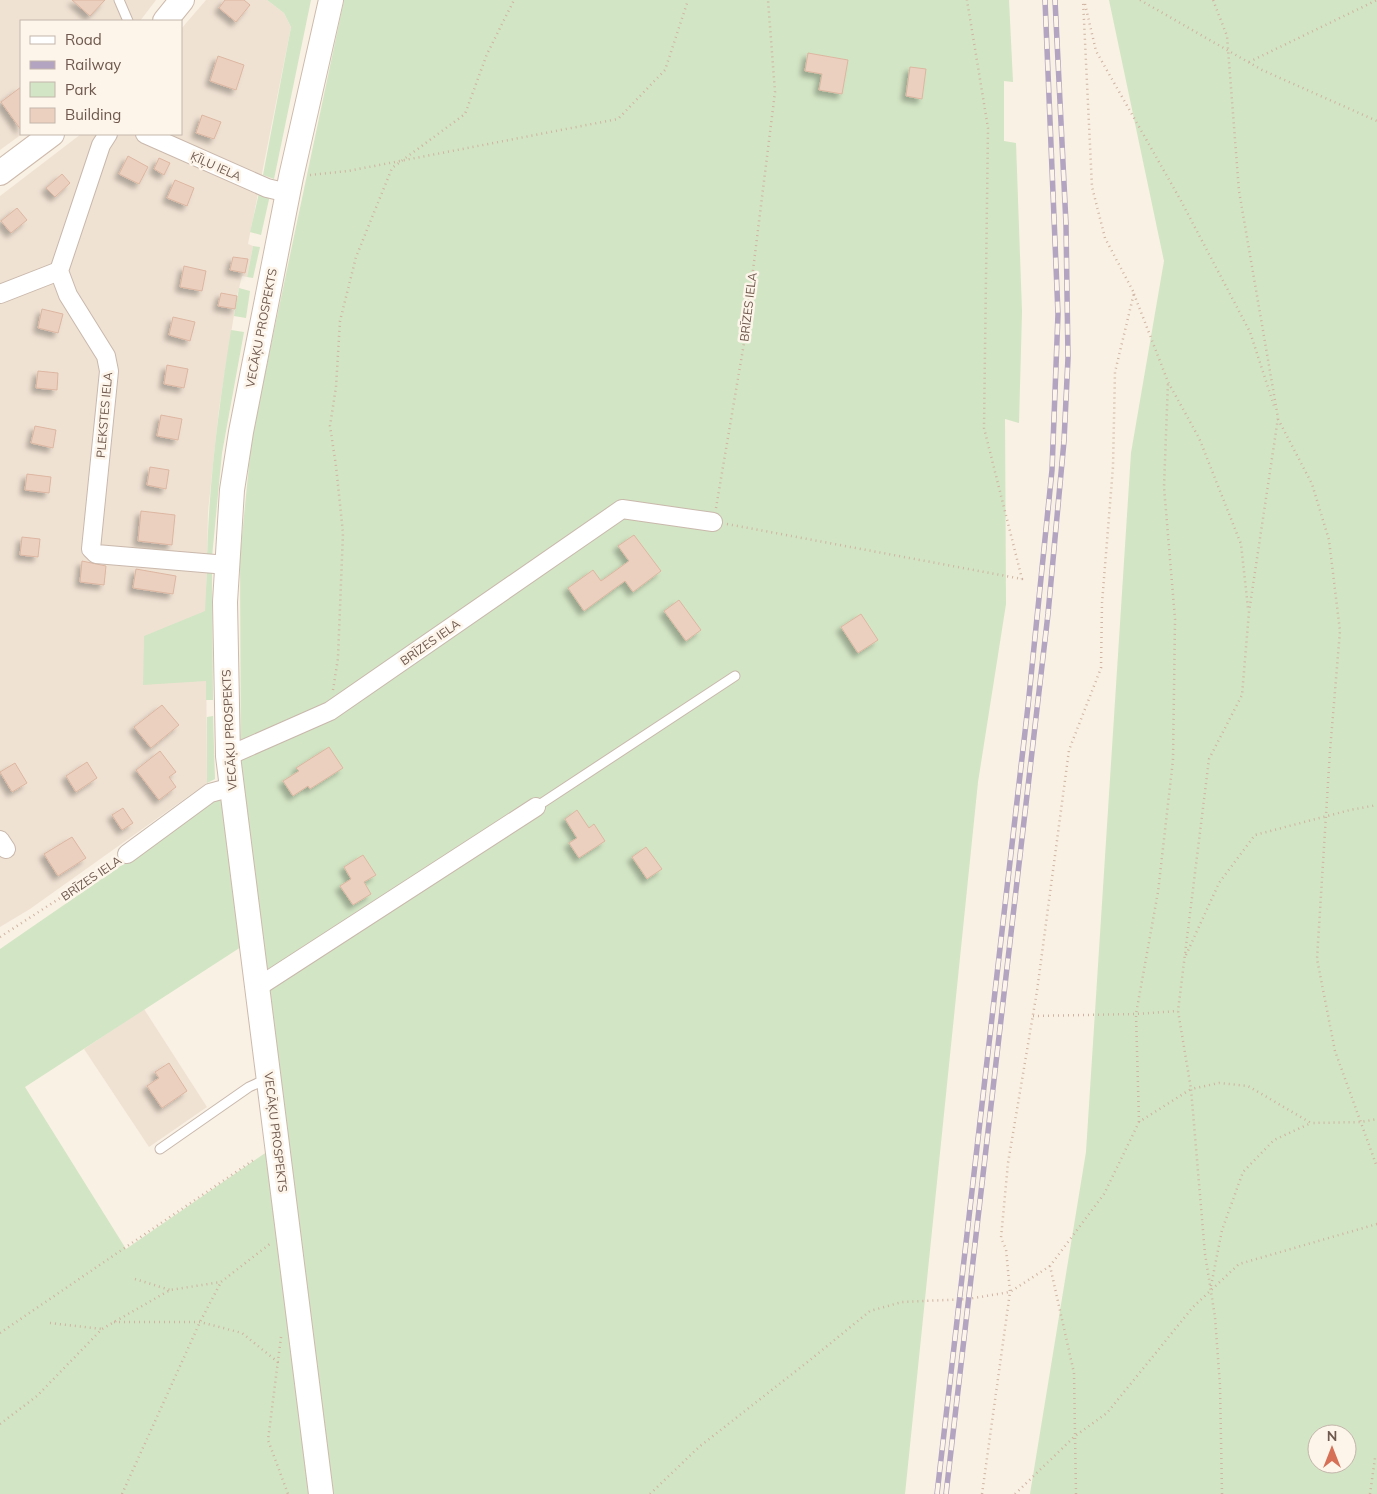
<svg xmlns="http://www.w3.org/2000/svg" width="1377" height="1494" font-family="Mulish,sans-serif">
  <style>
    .residential { fill: #f0e2d3 }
    .green { fill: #d2e5c4; fill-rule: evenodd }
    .building { fill: #ecd0bf; stroke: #dcb6a1; filter: url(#shadow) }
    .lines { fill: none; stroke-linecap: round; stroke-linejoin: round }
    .lane-casing { stroke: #c9b8ac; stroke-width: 11 }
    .street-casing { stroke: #c9b8ac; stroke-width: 20 }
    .secondary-casing { stroke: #cebaac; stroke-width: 26 }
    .path { stroke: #d0b3a2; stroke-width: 2.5; stroke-dasharray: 1 4; stroke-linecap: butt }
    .lane { stroke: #fff; stroke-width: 9 }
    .street { stroke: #fff; stroke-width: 18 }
    .secondary { stroke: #fff; stroke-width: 24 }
    .rail-casing { stroke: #b3a4c1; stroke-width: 5.5 }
    .rail { stroke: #fdf5ea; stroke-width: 4; stroke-dasharray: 11; stroke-linecap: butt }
    .labels { text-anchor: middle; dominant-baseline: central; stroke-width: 5; stroke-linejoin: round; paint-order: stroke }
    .street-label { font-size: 12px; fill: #6f584d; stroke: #fdf5ea }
  </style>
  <defs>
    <filter id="shadow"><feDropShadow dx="-4.5" dy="4.5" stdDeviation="2.5" flood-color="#0004"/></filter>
  </defs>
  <rect width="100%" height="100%" fill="#f9f1e4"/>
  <g class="residential">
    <polygon points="0,0 156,0 140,21 21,21 22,134 0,150"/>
    <polygon points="206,0 267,0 284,13 291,27 248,244 253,246 247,277 242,276 237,296 219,409 208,512 206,611 207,783 30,909 0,927 0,196 81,134 181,134 181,29"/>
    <polygon points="144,1009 207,1107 149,1147 84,1049"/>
  </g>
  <g class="green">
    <polygon points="267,0 311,0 274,179 263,175 291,27 284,13"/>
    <path d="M344,0H1009L1013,82L1004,81V141L1016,143L1022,312L1019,423L1005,419L1006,604L978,782L905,1494H0V949L241,783L240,556L252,435ZM261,934L284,1140L126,1249L25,1087Z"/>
    <path d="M1109,0H1377V1494H1030L1086,1152L1131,453L1164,261ZM1317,1434H1347V1464H1317Z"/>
    <polygon points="259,193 270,195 261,235 250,232"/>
    <polygon points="253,246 260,247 253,278 247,277"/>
    <polygon points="239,288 250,291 246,318 234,316"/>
    <path d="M231,330L244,332L222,453L212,557L207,558C209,481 219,405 231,330Z"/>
    <polygon points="207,570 212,570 213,700 206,700 206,681 143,685 144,636 205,611"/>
    <polygon points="213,716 215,779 207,783 207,717"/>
  </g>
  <g class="building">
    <polygon points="72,0 105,0 90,16"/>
    <polygon points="225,0 244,0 250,5 236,22 219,8"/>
    <polygon points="808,53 848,60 842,94 819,90 822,74 805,71"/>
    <polygon points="218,56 244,65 236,90 210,81"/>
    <polygon points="910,67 926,69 922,99 906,96"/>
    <polygon points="21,87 21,130 1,102"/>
    <polygon points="202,115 221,122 214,139 196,133"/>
    <polygon points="128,156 148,167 139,184 119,174"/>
    <polygon points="159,158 170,163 164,175 154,169"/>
    <polygon points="62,174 70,183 55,197 46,188"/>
    <polygon points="175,180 194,188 187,206 167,198"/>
    <polygon points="17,208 27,220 11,233 1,221"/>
    <polygon points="233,257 248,259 245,273 230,270"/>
    <polygon points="184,266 206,271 202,291 180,287"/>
    <polygon points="221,293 237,296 235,309 218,306"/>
    <polygon points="42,309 63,314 58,333 38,328"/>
    <polygon points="173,317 195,322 190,341 169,335"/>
    <polygon points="167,365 188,369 184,388 164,384"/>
    <polygon points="38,371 58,373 57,390 36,388"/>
    <polygon points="161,415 182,419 178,440 157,436"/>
    <polygon points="35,426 56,430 53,448 31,443"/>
    <polygon points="150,467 169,470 166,489 147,485"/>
    <polygon points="27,474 51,477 49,493 25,490"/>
    <polygon points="141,511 175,515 172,545 138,541"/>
    <polygon points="634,535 661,571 633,592 625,581 584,611 568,588 593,570 601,581 629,561 618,546"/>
    <polygon points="22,537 40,539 38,557 20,555"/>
    <polygon points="82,561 106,566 104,585 80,582"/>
    <polygon points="136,569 176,576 173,594 133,588"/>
    <polygon points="679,600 701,630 686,641 664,611"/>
    <polygon points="861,614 878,640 858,653 841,627"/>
    <polygon points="162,705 179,725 151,748 134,727"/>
    <polygon points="329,747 343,768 310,789 308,786 293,796 283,781 299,771 296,768"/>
    <polygon points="160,751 176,772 169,777 176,787 159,800 136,770"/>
    <polygon points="87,762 97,778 76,792 66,776"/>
    <polygon points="15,763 27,783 12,792 0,772"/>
    <polygon points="123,808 133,823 122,830 112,815"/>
    <polygon points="577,810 589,828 594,824 605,841 579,858 569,843 577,838 565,819"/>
    <polygon points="72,837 86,858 58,876 44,854"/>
    <polygon points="646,847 662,869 647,879 632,857"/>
    <polygon points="363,855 376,875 364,882 371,894 353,905 340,886 351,879 344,867"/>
    <polygon points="169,1063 187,1091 162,1108 147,1086 159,1078 155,1072"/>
  </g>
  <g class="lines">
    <g class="lane-casing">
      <g id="lane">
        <polyline points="119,0 128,21"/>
        <polyline points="536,807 735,676"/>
        <polyline points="160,1149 249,1087 267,1079"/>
      </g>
    </g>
    <g class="street-casing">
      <g id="street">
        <polyline points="108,134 101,145 59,271 68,295 106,356 109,371 91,549 96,554 227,565"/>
        <polyline points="145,134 267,188 288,193"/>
        <polyline points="0,294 59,271"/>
        <polyline points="228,756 330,711 622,509 713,522"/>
        <polyline points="0,840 6,849"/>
        <polyline points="127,854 210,793 232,787"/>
        <polyline points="258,987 536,807"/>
      </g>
    </g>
    <g class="secondary-casing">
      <g id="secondary">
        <polyline points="165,21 182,0"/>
        <polyline points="0,173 52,134"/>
        <polyline points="321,1494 228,756 225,602 232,490 241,432 291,177 331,0"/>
      </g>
    </g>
    <g class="path">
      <polyline points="1140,0 1262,70 1377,121"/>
      <polyline points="1085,4 1096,51 1180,199 1250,332 1275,409"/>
      <polyline points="1249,62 1377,0"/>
      <polyline points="310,175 348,171 618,119 665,70 688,0"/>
      <polyline points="1134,294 1168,382 1199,438 1241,544 1248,608"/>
      <polyline points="1278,419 1312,484 1329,540 1340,631 1330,751 1317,959 1335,1051 1377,1167"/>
      <polyline points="716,508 744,343 775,92 768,0"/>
      <polyline points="727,524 1022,579 984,428 988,128 967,0"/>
      <polyline points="333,690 338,658 343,533 336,466 330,426 336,387 340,321 356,257 392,168 465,114 487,54 514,0"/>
      <polyline points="0,937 114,863"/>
      <polyline points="1186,955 1219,883 1255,835 1350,810 1377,805"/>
      <polyline points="1033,1016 1136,1014 1178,1011"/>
      <polyline points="1139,1122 1136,1014 1158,892 1173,760 1175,619 1164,487 1168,382"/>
      <polyline points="135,1279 170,1290"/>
      <polyline points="1211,1286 1222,1230 1243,1172 1274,1140 1311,1123"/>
      <polyline points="114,1322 200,1322 242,1333 279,1363"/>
      <polyline points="50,1323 102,1329"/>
      <polyline points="0,1333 255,1159"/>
      <polyline points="281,1337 268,1440 288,1494"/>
      <polyline points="0,1424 37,1396 102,1329 170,1290 221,1282 271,1243"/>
      <polyline points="122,1494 200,1322 221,1282"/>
      <polyline points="650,1494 699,1447 810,1360 870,1311 902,1302 968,1299 1010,1292 1050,1266"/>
      <polyline points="982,1494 1010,1292 1006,1249 1001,1238 1008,1163 1037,991 1069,750 1101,668 1102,603 1113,467 1115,372 1134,293 1105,238 1092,187 1083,0"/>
      <polyline points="1015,1494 1075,1436 1107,1413 1193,1307 1239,1264 1377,1224"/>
      <polyline points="1076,1494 1074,1373 1050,1266 1104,1194 1139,1122 1191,1089 1178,1011 1209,759 1242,695 1249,612 1278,418 1239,191 1227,36 1213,0"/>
      <polyline points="1222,1494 1220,1385 1215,1317 1205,1254 1191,1089 1219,1083 1248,1086 1311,1123 1361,1122 1377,1119"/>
      <polyline points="1370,1494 1375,1458 1377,1457"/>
    </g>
    <use href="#lane" class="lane"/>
    <use href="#street" class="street"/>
    <use href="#secondary" class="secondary"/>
    <g class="rail-casing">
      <g id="rail">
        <polyline points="937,1494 1028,706 1052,470 1058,314 1045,0"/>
        <polyline points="946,1494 1048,614 1064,441 1068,358 1066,224 1055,0"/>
      </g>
    </g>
    <use href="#rail" class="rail"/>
  </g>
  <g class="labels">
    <g class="street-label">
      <text transform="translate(216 166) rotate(24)">ĶĪĻU IELA</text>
      <text transform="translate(748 307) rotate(-83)">BRĪZES IELA</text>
      <text transform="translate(261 328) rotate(-79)">VECĀĶU PROSPEKTS</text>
      <text transform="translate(104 415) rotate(-85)">PLEKSTES IELA</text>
      <text transform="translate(430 642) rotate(-35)">BRĪZES IELA</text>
      <text transform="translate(229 730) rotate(-93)">VECĀĶU PROSPEKTS</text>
      <text transform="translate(91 878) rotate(-34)">BRĪZES IELA</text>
      <text transform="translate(276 1132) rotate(83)">VECĀĶU PROSPEKTS</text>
    </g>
  </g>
  <rect x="20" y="20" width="162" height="115" fill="#fdf5ea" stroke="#c4b6ab"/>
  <rect x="30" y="36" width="25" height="8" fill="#ffffff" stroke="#c4b6ab"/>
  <text x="65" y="45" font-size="15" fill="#6f584d">Road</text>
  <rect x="30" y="61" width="25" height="8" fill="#b3a4c1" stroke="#c4b6ab"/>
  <text x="65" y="70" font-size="15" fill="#6f584d">Railway</text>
  <rect x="30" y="82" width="25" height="15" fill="#d2e5c4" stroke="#c4b6ab"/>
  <text x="65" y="95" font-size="15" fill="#6f584d">Park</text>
  <rect x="30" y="108" width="25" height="15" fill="#ecd0bf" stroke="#c4b6ab"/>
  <text x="65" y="120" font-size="15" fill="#6f584d">Building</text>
  <g transform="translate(1332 1449)"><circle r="24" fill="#fdf5ea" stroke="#c4b6ab"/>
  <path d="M0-4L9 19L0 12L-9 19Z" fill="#d67056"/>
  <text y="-8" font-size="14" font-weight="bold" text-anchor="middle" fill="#6f584d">N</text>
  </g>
</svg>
